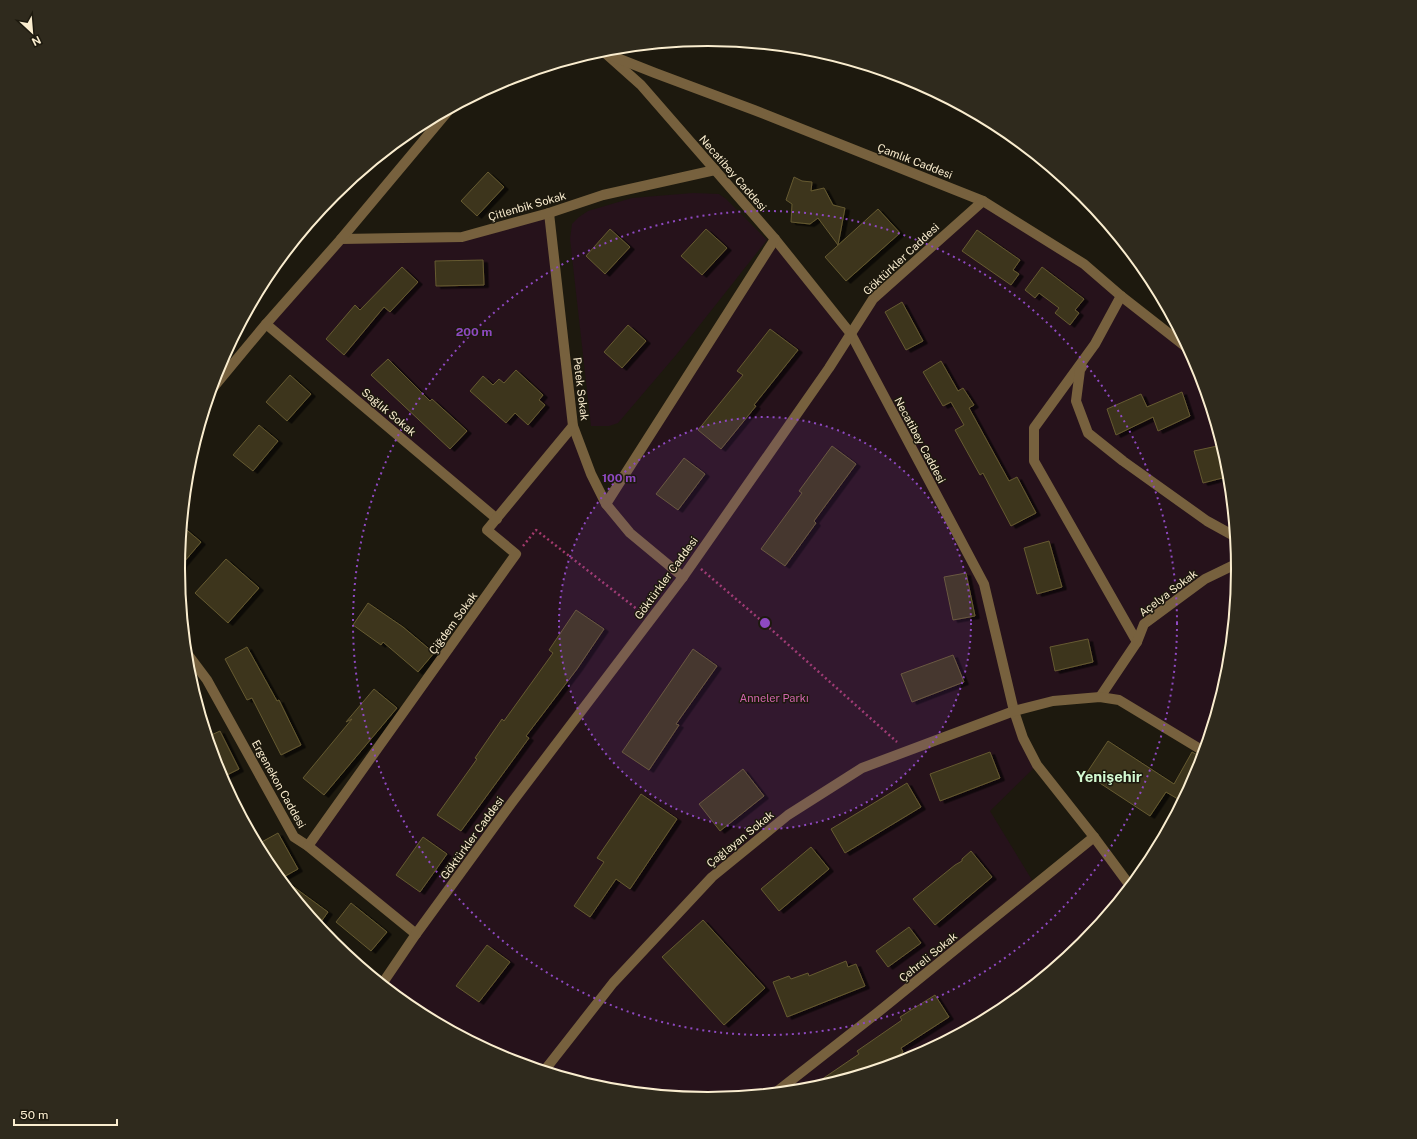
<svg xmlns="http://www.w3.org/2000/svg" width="1417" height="1139" font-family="'Public Sans',sans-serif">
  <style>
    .green { fill: #26121b }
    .building { fill: #3c351c; stroke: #665a31; filter: url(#shadow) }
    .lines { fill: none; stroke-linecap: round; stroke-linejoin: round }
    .path { stroke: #a33a6c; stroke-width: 2.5; stroke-dasharray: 2 3; stroke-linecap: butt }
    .minor { stroke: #77613e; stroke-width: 10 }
    .ring { fill: none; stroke: #8e49c1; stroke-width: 2; stroke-dasharray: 2 4 }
    .labels { text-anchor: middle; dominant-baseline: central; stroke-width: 3; stroke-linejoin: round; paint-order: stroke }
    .street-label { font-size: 11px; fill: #faedcf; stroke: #1d190e }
    .park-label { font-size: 11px; fill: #d164ad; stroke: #1d190e }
    .district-label { font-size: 15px; font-weight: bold; fill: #d3fad1; stroke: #1d190e }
    .rim { fill: none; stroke: #faedcf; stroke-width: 2 }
    .centre { fill: #8e49c1; stroke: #1d190e; stroke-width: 2 }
    .ring-label { font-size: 12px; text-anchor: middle; font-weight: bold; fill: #8e49c1; stroke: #1d190e; stroke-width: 3; stroke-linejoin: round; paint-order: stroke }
  </style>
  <defs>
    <filter id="shadow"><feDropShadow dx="4.5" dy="2.5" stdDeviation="0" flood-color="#0009"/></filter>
  </defs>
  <rect width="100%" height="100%" fill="#1d190e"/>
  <g class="green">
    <polygon points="693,193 719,194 726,199 767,240 676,355 618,423 609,426 591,426 570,239 572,224 579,217 588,211 632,198"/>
    <polygon points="983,201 1084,264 1190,350 1199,367 1229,466 1239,570 1236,603 1220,657 1230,660 1229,673 1205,752 1119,700 1100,697 1015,711 1037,765 990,811 1035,885 1094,837 1131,887 1083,945 1003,1011 911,1060 812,1090 708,1100 605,1090 505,1060 414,1010 382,984 415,934 308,846 516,554 487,530 496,519 266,324 341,239 462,237 549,213 573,426 606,503 775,239 850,334 873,299"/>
  </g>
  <g class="building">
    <polygon points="488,172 504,187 477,216 461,201"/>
    <polygon points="794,177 802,181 812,182 811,191 824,188 833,205 845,208 838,245 818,218 810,224 791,222 792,204 786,200"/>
    <polygon points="878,209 900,233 846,281 825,257"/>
    <polygon points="610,229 630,247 605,274 586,256"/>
    <polygon points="706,229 727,248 702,275 681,256"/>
    <polygon points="977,230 1020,260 1013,270 1019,274 1011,285 962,251"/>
    <polygon points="483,260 484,285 436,286 435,261"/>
    <polygon points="402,267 418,282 390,312 384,307 344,355 326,339 355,305 360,310"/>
    <polygon points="1042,267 1084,299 1075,310 1079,313 1070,325 1055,313 1059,308 1039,293 1035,298 1025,290"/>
    <polygon points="902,302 923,341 906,350 885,312"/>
    <polygon points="628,325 646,341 622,368 604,352"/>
    <polygon points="770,329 798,350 754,405 756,406 721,449 698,430 743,375 737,371"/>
    <polygon points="388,359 430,401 432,399 467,431 450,449 371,375"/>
    <polygon points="941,361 958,391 963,388 974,405 969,408 1009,481 1017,477 1036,513 1011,526 983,473 980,475 955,430 964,425 951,402 943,406 923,372"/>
    <polygon points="516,370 543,395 539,400 545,405 528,425 515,413 506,423 470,391 483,376 493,385 499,379 504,383"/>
    <polygon points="290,375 311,394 287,421 266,402"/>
    <polygon points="1182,392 1190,416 1158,431 1153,417 1116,435 1107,409 1141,394 1147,407"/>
    <polygon points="259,425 278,441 253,471 233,455"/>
    <polygon points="1222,445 1229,466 1230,476 1203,483 1194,451"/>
    <polygon points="832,446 856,464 814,521 816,523 785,566 761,549 802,493 799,491"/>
    <polygon points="684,458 705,474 678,510 656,494"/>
    <polygon points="182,526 201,542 178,569 182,531"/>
    <polygon points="1049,541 1062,587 1037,594 1024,548"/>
    <polygon points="226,559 259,588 228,623 195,593"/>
    <polygon points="966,573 975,616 953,620 944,577"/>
    <polygon points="368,603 403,627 434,653 418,672 383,642 381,645 353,625"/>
    <polygon points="576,610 604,629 577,669 526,736 529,738 461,831 437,815 477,759 475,758 502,719 504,721 553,653 549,650"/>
    <polygon points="1088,639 1093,662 1055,671 1050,647"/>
    <polygon points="247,647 277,701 279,700 301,745 281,755 252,698 247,700 225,659"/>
    <polygon points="693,649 717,666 676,724 679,725 649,770 622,752"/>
    <polygon points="953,655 964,682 912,702 901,674"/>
    <polygon points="374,689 397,708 324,795 303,778 352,719 346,722"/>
    <polygon points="220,731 239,769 221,778 218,772 207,737"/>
    <polygon points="1108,741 1174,784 1192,752 1203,758 1199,773 1183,802 1166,792 1150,816 1086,774"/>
    <polygon points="990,752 1000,778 940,801 930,774"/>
    <polygon points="743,769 764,796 720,831 699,804"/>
    <polygon points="907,783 921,807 845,853 831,829"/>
    <polygon points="641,794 677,819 630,889 616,879 590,917 574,906 604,862 597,858"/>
    <polygon points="278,833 298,869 280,879 271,869 258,844"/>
    <polygon points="423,837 447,854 420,892 396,875"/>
    <polygon points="811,847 829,869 779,911 761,889"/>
    <polygon points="971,851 992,877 935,925 913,899 955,865 962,861 962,859"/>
    <polygon points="287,882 328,912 318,926 284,885"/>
    <polygon points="351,903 387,932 371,951 336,922"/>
    <polygon points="703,920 765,988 724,1025 662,957"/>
    <polygon points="909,927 921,943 888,967 876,951"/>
    <polygon points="487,945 510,962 479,1002 456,986"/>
    <polygon points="846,961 848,967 856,964 865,986 787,1017 773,982 789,976 791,979 808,973 809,976"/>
    <polygon points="935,995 949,1017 901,1048 903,1052 877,1070 810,1090 809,1088 859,1054 857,1051 902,1020 900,1017"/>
  </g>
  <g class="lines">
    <g class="path">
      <polyline points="523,546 536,530 642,613"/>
      <polyline points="701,569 764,623 897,742"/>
    </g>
    <g class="minor">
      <polyline points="604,52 641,85 715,170 775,239 851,334 984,584 1014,711 1023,738 1037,765 1094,837 1131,887"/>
      <polyline points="612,56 655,73 754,110 983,201 1084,264 1121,296 1190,350"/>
      <polyline points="549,213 573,426 591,474 606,504 630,533 683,577"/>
      <polyline points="341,239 462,237 549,213 603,195 715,170"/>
      <polyline points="1121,296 1095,344 1034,428 1034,461 1137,642"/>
      <polyline points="266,324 497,519"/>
      <polyline points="1082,367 1080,370 1076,401 1088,433 1123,461 1207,521 1236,537"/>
      <polyline points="212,389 266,324 341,239 449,110"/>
      <polyline points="606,504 775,239"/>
      <polyline points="186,652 207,680 294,837 308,846 416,934"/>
      <polyline points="1100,697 1137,642 1144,624 1205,579 1238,563"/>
      <polyline points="308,846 516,554 487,530 573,426"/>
      <polyline points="382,984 416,934 513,801 683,577 829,368 873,299 983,201"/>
      <polyline points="544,1071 613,983 712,877 788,815 862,768 1014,711 1053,701 1100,697 1119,700 1205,752"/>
      <polyline points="775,1093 877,1013 1094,837"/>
    </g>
  </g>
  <circle cx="765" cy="623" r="206" fill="#8e49c1" fill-opacity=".12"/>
  <g class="ring">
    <circle cx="765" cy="623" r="206"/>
    <circle cx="765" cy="623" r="412"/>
  </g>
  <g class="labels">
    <g class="street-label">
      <text transform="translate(915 161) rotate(21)">Çamlık Caddesi</text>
      <text transform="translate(733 173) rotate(49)">Necatibey Caddesi</text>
      <text transform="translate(527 206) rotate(-16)">Çitlenbik Sokak</text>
      <text transform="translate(901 259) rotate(-43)">Göktürkler Caddesi</text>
      <text transform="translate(581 389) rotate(83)">Petek Sokak</text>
      <text transform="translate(389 412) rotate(40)">Sağlık Sokak</text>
      <text transform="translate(920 440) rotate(62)">Necatibey Caddesi</text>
      <text transform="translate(666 578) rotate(-54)">Göktürkler Caddesi</text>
      <text transform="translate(1168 593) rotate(-37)">Açelya Sokak</text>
      <text transform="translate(453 623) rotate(-54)">Çiğdem Sokak</text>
      <text transform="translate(279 784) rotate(61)">Ergenekon Caddesi</text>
      <text transform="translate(472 838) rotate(-54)">Göktürkler Caddesi</text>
      <text transform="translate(740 839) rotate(-39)">Çağlayan Sokak</text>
      <text transform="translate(928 957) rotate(-39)">Çehreli Sokak</text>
    </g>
    <g class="park-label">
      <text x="774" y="698">Anneler Parkı</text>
    </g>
    <g class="district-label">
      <text x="1109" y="776">Yenişehir</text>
    </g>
  </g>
  <path d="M0 0H1417V1139H0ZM185 569a523 523 0 1 1 1046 0a523 523 0 1 1-1046 0Z" fill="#2f2a1d" fill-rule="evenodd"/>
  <path class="rim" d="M185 569a523 523 0 1 1 1046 0a523 523 0 1 1-1046 0Z"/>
  <circle cx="765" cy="623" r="6" class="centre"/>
  <g class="ring-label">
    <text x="474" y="336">200 m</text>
    <text x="619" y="482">100 m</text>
  </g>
  <g transform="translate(32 32) rotate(154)" stroke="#1d190e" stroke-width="3" paint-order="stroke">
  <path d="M0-3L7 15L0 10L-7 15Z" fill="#faedcf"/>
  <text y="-6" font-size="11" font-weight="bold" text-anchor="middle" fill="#faedcf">N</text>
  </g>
  <path d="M14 1119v6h103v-6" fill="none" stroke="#faedcf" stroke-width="2"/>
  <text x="20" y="1119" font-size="12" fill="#faedcf" stroke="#1d190e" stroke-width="3" paint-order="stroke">50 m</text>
</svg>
